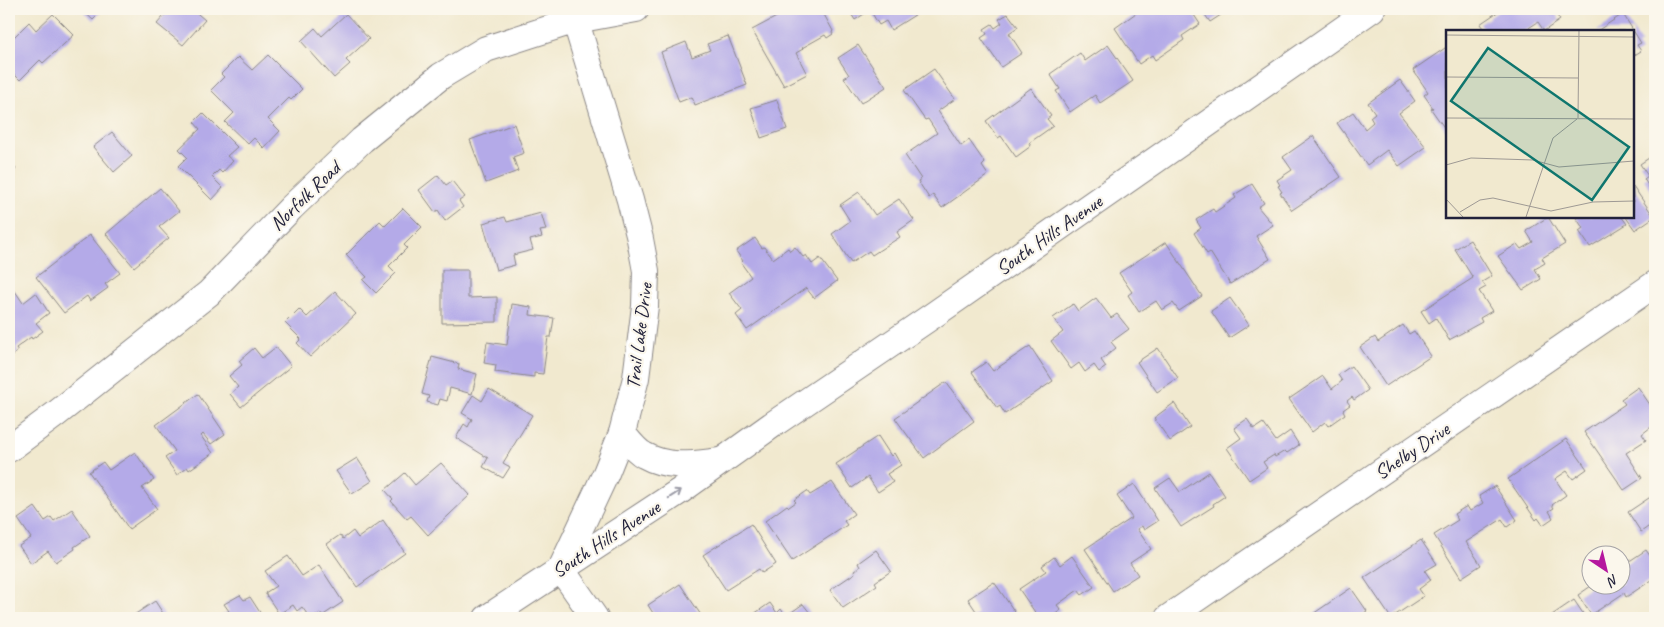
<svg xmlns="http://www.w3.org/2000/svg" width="1664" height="627" font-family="Caveat,sans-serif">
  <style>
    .building { fill: #b4aae8 }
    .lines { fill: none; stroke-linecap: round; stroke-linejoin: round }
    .minor-casing { stroke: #8a8685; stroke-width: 28 }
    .minor { stroke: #fff; stroke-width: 26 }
    .oneway { stroke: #9c9ca7 }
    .labels { text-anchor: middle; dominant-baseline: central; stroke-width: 4.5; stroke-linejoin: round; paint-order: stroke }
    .street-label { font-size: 20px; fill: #22223b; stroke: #fbf7ec }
    .inset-road { fill: none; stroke: #9e9994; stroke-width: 1 }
    .view { fill: #0f766e; fill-opacity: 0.15; stroke: #0f766e; stroke-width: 2.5 }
    .inset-edge { fill: none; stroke: #22223b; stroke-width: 2.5 }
  </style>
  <rect width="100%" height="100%" fill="#fbf7ec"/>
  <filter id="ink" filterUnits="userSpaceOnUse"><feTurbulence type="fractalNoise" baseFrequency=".02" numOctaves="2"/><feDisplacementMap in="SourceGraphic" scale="10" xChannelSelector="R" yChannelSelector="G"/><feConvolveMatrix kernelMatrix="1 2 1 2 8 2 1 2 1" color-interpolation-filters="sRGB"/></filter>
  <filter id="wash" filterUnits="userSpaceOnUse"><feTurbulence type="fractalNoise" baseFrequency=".0096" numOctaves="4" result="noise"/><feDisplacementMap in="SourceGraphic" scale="20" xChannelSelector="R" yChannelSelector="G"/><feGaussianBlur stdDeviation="1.12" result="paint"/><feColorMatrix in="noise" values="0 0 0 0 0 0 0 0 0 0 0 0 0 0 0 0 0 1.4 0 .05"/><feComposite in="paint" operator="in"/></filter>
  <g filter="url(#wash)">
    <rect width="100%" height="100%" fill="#f1e9cf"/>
    <g id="blocks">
      <g class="building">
        <polygon points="81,9 104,9 93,20"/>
        <polygon points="170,9 192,9 205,20 183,45 157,24"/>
        <polygon points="782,9 821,9 833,31 832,32 833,34 827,38 825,35 802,48 803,49 796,53 807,74 784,86 752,30 784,13"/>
        <polygon points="848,9 915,9 918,13 891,30 886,21 879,25 870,10 855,20"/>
        <polygon points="1133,9 1190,9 1200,24 1182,36 1184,40 1155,60 1152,55 1139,64 1115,28 1136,13"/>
        <polygon points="1201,9 1230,9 1210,22"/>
        <polygon points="1502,9 1555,9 1553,10 1560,20 1544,31 1538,22 1524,31 1485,31 1480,24"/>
        <polygon points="53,14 74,35 43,63 40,60 20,80 9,69 9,42 29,22 36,30"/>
        <polygon points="346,14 369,39 346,60 350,64 334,78 301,41 315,28 322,36"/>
        <polygon points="1008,14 1018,27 1009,33 1022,53 1001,67 981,38 987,34 984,29 992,24 995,28 1002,23 999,19"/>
        <polygon points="1623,14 1641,43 1637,45 1641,51 1633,56 1633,31 1597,31"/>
        <polygon points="728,36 747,85 695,105 692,97 679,102 661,52 686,42 692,57 710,50 707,44"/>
        <polygon points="858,45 886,87 861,103 844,78 849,75 838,58"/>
        <polygon points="1108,45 1133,81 1100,103 1095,95 1070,112 1056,91 1060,89 1050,74 1080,53 1085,61"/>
        <polygon points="1448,46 1448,133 1431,109 1433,108 1424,95 1428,92 1413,70"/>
        <polygon points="268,55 302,89 291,100 289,98 268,119 280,131 264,148 254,138 248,144 225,122 234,113 211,90 224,77 221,74 238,57 252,70"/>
        <polygon points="934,69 955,99 938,111 961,146 969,140 985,163 982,166 988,175 942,208 933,195 929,198 918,181 921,179 905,155 937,133 928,119 925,120 904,90"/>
        <polygon points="1400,80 1415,101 1399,113 1426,147 1399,166 1387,150 1367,165 1337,123 1353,112 1365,129 1373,122 1370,117 1375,113 1368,103"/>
        <polygon points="1031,88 1051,116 1047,119 1053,126 1029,143 1031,146 1016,157 1001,136 998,138 986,121"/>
        <polygon points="777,100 787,129 761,138 751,108"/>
        <polygon points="203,113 237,147 227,156 233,161 222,173 219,170 212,177 223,188 212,200 178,166 187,157 179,149 200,129 194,122"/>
        <polygon points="514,124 524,153 513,157 518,171 486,183 470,140"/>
        <polygon points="112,132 132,156 114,172 93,147"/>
        <polygon points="1313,136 1341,177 1292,210 1280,193 1282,192 1278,186 1280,185 1277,180 1292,170 1283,157"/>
        <polygon points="1655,154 1655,197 1644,179 1648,176 1640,164"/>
        <polygon points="9,161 16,169 9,175"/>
        <polygon points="438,175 446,185 452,181 465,197 459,201 463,207 445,221 438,210 435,212 419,190"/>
        <polygon points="1252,184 1264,203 1258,207 1273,225 1256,236 1270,259 1230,284 1210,252 1207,254 1194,233 1201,228 1196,220 1213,209 1215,212 1236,198 1234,195"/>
        <polygon points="1633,186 1654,217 1635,230 1625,216 1633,216"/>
        <polygon points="160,188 179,211 159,227 169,238 134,267 106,234"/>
        <polygon points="859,192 875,215 899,199 914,220 897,232 900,237 872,255 869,251 851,263 832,234 850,221 840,205"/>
        <polygon points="403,208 422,227 404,245 407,248 389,266 396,273 376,293 363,280 367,277 346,255 380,221 385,226"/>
        <polygon points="541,213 546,230 540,231 542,237 530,240 533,250 513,255 515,265 496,270 483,223 505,217 507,222"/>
        <polygon points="1575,216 1621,216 1627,224 1590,247 1579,231 1583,228"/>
        <polygon points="1548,217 1565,244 1542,258 1545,263 1535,269 1541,279 1523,290 1498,256 1517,244 1521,249 1533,242 1526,231"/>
        <polygon points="90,235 120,273 105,284 108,288 90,301 87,296 64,313 36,277"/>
        <polygon points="755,238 762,248 764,247 773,259 788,248 790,251 795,247 803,257 806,255 812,264 820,258 837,281 814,298 806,288 747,330 736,315 742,310 729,293 751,277 741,263 743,261 736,251"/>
        <polygon points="1470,240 1492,276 1482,282 1486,287 1479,291 1492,311 1480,318 1482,322 1449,340 1436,318 1429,323 1421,311 1473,278 1455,249"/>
        <polygon points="1166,242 1202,296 1179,311 1173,303 1162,310 1156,301 1139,312 1128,295 1132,292 1119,273"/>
        <polygon points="442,270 468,270 468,298 497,297 497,322 442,323"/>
        <polygon points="15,291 23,303 36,293 49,313 36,323 43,331 32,339 31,337 16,348 18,351 9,358 9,296"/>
        <polygon points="335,291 356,314 310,357 297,343 301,339 285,323 299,309 307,317"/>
        <polygon points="1096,298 1111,318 1117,314 1129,329 1111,342 1116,348 1101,360 1106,367 1099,372 1094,365 1085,372 1079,363 1071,369 1051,341 1063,332 1053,318 1073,304 1078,311"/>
        <polygon points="1230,298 1249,325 1229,338 1211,311"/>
        <polygon points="512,304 531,307 530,315 554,318 551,337 548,337 543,374 534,373 534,377 495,372 496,365 484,363 487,342 507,345"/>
        <polygon points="1403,325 1409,334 1414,331 1431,356 1386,386 1360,347 1375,337 1378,342"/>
        <polygon points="1030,346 1053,381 1005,414 1000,406 997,408 972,372 986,362 993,371"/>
        <polygon points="276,347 291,366 241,407 230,394 238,387 229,376 242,365 239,361 254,348 262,358"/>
        <polygon points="1158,348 1178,378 1157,392 1137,362"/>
        <polygon points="432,357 459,364 458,369 477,374 472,394 450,388 447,401 440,399 438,405 427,402 429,396 422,394"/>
        <polygon points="1351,366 1368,390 1354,400 1352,397 1347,401 1350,405 1343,410 1345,414 1328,426 1325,422 1312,432 1289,399 1323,376 1332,389 1342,381 1338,375"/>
        <polygon points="946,382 974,421 924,458 895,418"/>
        <polygon points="1638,387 1655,412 1655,424 1642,434 1646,440 1626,453 1642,478 1624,490 1584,432 1625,404 1621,399"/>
        <polygon points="489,389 532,415 503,463 510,467 503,478 483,467 488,458 456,438 464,424 468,427 472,419 462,413 473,395 482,401"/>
        <polygon points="198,394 225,434 211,444 203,434 201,436 213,453 189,470 187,467 177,475 165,458 175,451 156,425"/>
        <polygon points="1174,403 1190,427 1170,441 1154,418"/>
        <polygon points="1247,419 1254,429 1263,423 1276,441 1290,431 1299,445 1287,453 1285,451 1275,457 1274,455 1263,462 1267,468 1249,480 1227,448 1241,438 1234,428"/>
        <polygon points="878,436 891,456 894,453 901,465 887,474 893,482 878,492 868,477 852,488 836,464"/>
        <polygon points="1566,439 1587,469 1573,479 1567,471 1555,479 1566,495 1552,505 1554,508 1549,511 1553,518 1543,525 1538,518 1536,520 1508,479"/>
        <polygon points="135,452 154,480 142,488 157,509 129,529 89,472 103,462 109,470"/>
        <polygon points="357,458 372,481 352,494 336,471"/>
        <polygon points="441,463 470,495 428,535 411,516 407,519 391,501 393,499 385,490 405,473 415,485"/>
        <polygon points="1209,472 1225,496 1213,504 1214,506 1181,527 1155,488 1170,478 1180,492"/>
        <polygon points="832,482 854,514 844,521 847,525 792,561 765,521 787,505 789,507 796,502 794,500 807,491 810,495"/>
        <polygon points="1134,484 1158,521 1144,530 1142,526 1137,529 1151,549 1130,563 1138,575 1113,591 1085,549 1132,518 1117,496"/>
        <polygon points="1495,486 1517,520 1507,527 1502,519 1466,542 1481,565 1461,578 1434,535 1458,520 1454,514 1467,506 1470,511 1483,503 1479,496"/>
        <polygon points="1655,494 1655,522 1641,532 1628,512"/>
        <polygon points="35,507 45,521 51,517 54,521 72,509 90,536 74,547 75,549 56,562 48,551 31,563 19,546 31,538 18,519"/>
        <polygon points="383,520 405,553 357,587 327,544 340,535 343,539 353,531 358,538"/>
        <polygon points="751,524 776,564 762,573 759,569 726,590 703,555"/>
        <polygon points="1421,540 1437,564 1425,571 1431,580 1419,589 1424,596 1391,618 1364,578"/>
        <polygon points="876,550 891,571 875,582 877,585 843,608 830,590 855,573 854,571 860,567 858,563"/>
        <polygon points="1646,550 1655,563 1655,578 1626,597 1624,593 1591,615 1578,595 1594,584 1622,584 1622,566"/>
        <polygon points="288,556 302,576 319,565 343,602 322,616 320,613 312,618 310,618 302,607 297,611 293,605 279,614 265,593 276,586 265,571"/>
        <polygon points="1072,556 1094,587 1082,595 1078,590 1057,605 1061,610 1050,618 1039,618 1019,589 1046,571 1042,566 1054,557 1060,565"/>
        <polygon points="994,582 1019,618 972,618 978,614 968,599"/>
        <polygon points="680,584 703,618 656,618 648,605"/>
        <polygon points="1351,588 1367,611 1357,618 1349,618 1348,617 1345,618 1307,618"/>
        <polygon points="240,595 244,600 250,597 261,614 257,617 258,618 218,618 229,611 224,604"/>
        <polygon points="1574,600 1586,618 1554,618 1552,615"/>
        <polygon points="155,601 166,618 136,618 134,615"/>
        <polygon points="770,603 777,613 781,609 786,616 803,604 814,618 753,618 751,616"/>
      </g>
    </g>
  </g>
  <g filter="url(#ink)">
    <use href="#blocks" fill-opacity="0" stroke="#8a8685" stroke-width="1"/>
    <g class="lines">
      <g class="minor-casing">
        <g id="minor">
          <path d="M622,433C628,440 636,451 644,455C669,469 693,464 720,461"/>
          <polyline points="9,449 56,414 209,293 291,208 362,140 441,76 486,49 576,20 636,9"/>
          <polyline points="561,569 606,473 622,433 636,378 645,306 646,271 640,239 630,200 572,9"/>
          <polyline points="561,569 595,618"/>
          <polyline points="487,618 680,491 772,425 935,314 1372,9"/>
          <polyline points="1168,618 1655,284"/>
        </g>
      </g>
      <use href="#minor" class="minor"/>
    </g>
    <defs><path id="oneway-shaft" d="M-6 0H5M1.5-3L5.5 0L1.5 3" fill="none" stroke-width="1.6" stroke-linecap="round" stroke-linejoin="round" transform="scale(1.25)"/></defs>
    <use class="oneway" href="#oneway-shaft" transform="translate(675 494) rotate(-33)"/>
  </g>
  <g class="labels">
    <g class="street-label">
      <text transform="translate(305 196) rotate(-44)">Norfolk Road</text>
      <text transform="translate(1049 235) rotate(-35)">South Hills Avenue</text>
      <text transform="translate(639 336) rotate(-83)">Trail Lake Drive</text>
      <text transform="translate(1412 451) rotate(-34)">Shelby Drive</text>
      <text transform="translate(606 539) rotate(-33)">South Hills Avenue</text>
    </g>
  </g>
  <g transform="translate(1446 30)">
    <rect width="188" height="188" fill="#f1e9cf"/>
    <path class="inset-road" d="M0,5L188,7M0,47L132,48M0,88L188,89M132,88L133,0M0,135L25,128L87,130L113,137L188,131M0,169L17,187M14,182L34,170L47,168L105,181L147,172L188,171M80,187L107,108L131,89"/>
    <path class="view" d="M42,18L183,117L146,170L5,71Z"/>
    <rect width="188" height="188" class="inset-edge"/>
  </g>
  <rect width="1664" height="627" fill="none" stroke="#fbf7ec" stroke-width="30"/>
  <g transform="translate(1606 570) rotate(145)"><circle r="24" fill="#fbf7ec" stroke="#a4a2a5"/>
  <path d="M0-4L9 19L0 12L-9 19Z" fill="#b5179e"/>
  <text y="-8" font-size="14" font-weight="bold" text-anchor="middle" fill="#22223b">N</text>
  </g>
</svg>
